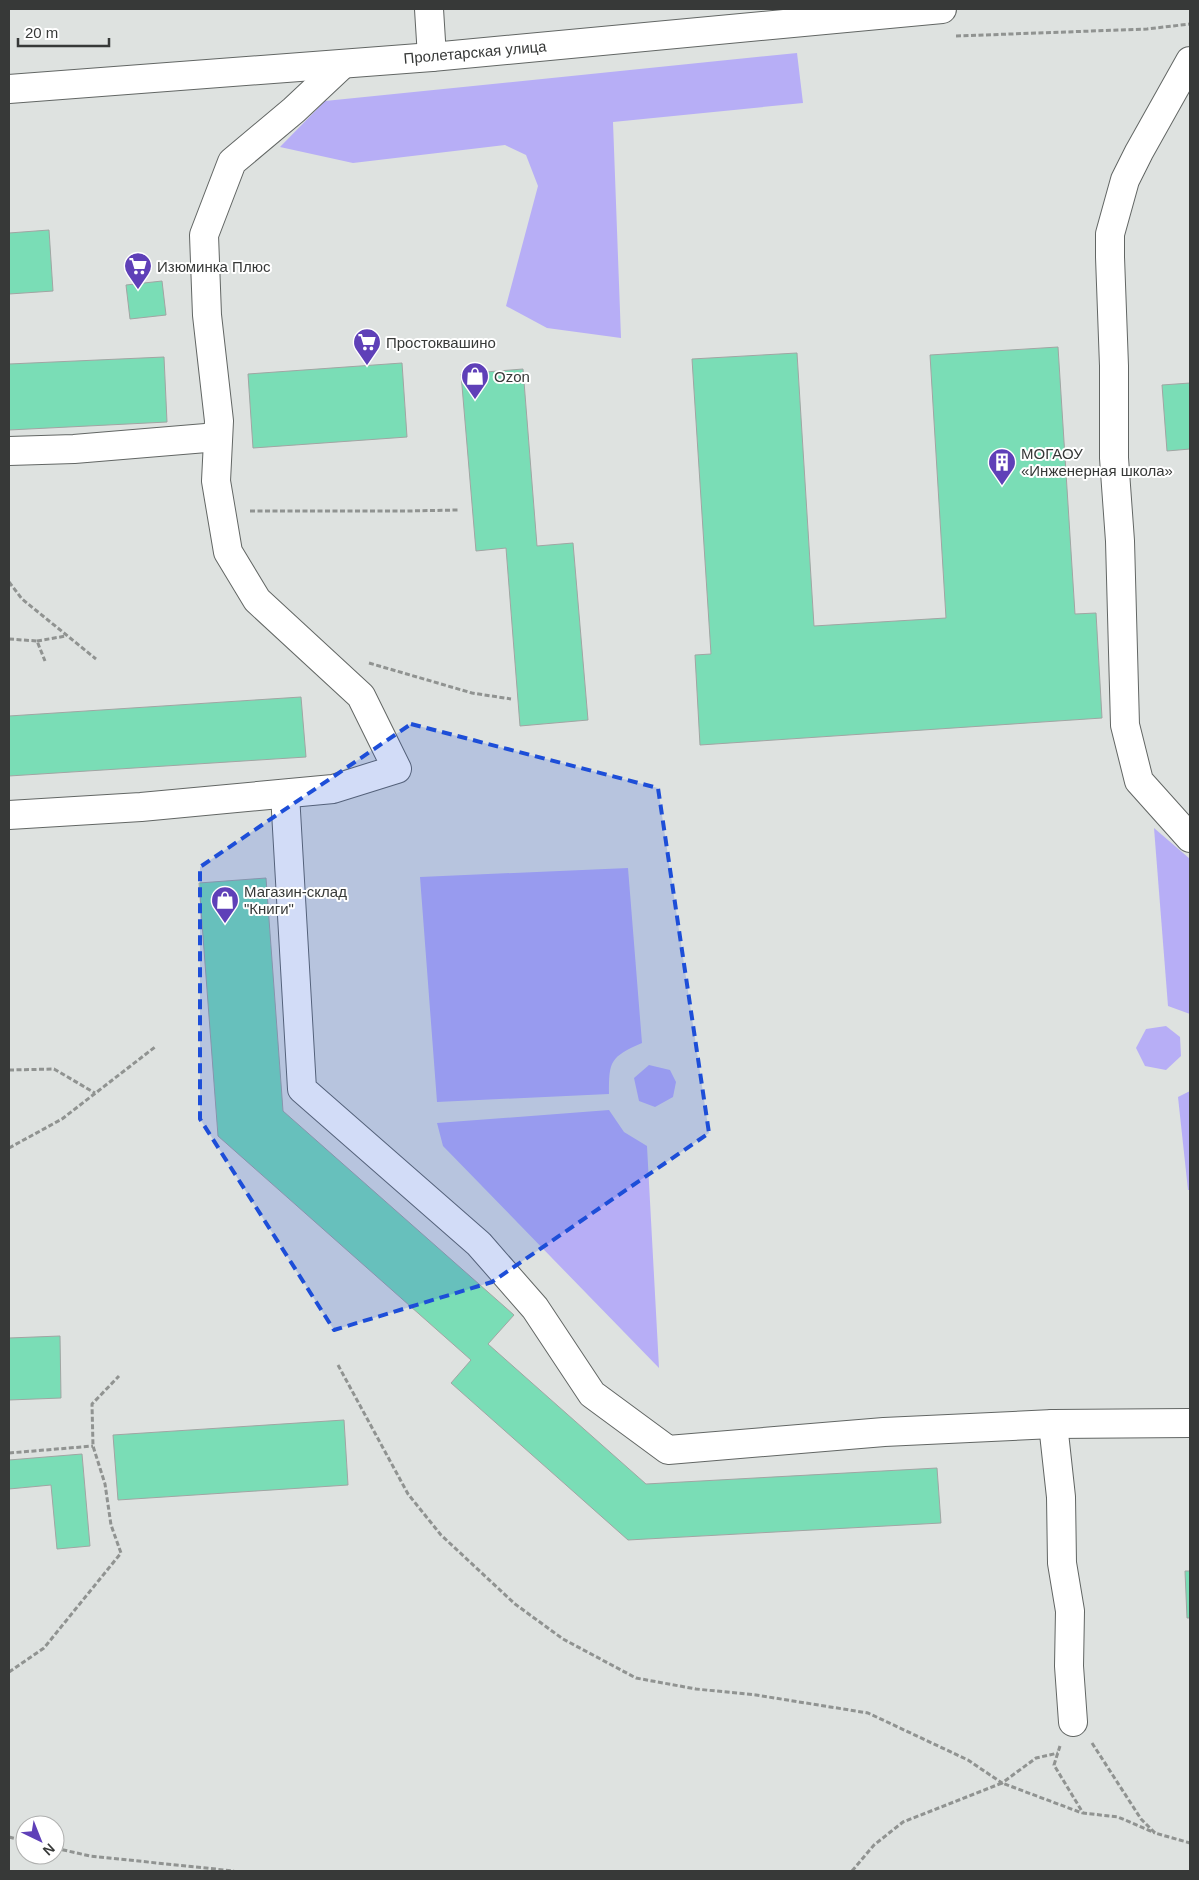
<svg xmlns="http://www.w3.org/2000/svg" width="1199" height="1880" font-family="Arial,sans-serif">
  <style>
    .green { fill: #b7aef6 }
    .building { fill: #7addb6; stroke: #a1a5a3 }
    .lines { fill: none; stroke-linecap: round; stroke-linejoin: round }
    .minor-casing { stroke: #626664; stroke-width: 30 }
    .major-casing { stroke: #626664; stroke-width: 30 }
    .path { stroke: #909391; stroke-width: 3; stroke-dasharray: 5 2.5; stroke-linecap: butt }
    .minor { stroke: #fff; stroke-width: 28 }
    .major { stroke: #fff; stroke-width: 28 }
    .marked { fill: #1d4ed8; fill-opacity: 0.2; stroke: #1d4ed8; stroke-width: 4; stroke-dasharray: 10 6; stroke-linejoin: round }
    .labels { text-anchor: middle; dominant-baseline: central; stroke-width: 4; stroke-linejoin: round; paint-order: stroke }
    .street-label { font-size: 15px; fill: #373938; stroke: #fff }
    .poi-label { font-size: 15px; fill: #373938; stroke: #fff; text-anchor: start }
  </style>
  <rect width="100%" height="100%" fill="#dee2e0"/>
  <g class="green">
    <polygon points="797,53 803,103 613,122 621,338 547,328 506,306 538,186 526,155 505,145 353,163 280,147 325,101"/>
    <polygon points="1154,828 1190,859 1190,1014 1168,1006"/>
    <path d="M628,868L642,1043C610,1057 609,1061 609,1094L437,1102L420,877Z"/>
    <polygon points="1166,1026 1180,1037 1181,1056 1166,1070 1145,1066 1136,1048 1146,1029"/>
    <polygon points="649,1065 670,1070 676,1082 673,1097 655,1107 639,1101 634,1078"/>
    <polygon points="1190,1091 1190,1190 1188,1190 1178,1097"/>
    <polygon points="609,1110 624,1132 647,1146 659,1368 443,1146 437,1123"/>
  </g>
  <g class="building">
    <polygon points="49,230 53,291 9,294 9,233"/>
    <polygon points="162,281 166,315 130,319 126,285"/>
    <polygon points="1058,347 1075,614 1096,613 1102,718 700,745 695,655 711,654 692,359 797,353 814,626 946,618 930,355"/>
    <polygon points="164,357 167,422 9,430 9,364"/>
    <polygon points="402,363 407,437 253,448 248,374"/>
    <polygon points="523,369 537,546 573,543 588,720 520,726 506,548 476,551 461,374"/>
    <polygon points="1190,383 1190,449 1167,451 1162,385"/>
    <polygon points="301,697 306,757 9,776 9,716"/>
    <polygon points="266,878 283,1111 514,1315 488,1344 646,1484 937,1468 941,1523 628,1540 451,1383 471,1360 218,1136 199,883"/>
    <polygon points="60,1336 61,1398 9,1400 9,1338"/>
    <polygon points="344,1420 348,1485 118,1500 113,1435"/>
    <polygon points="82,1454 90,1546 57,1549 51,1485 9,1489 9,1460"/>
    <polygon points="1185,1571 1190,1571 1190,1618 1187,1618"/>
  </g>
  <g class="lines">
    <g class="minor-casing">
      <g id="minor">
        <polyline points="429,9 432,57"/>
        <polyline points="1190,61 1139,152 1125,180 1110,234 1110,257 1114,366 1114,458 1120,541 1125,725 1139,781 1190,838"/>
        <polyline points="9,451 74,449 218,437"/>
        <polyline points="285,794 302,1089 479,1244 535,1308 592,1394 668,1450 884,1432 1053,1424 1190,1423"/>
        <polyline points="9,815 141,807 333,789 397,769 361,696 257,600 228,552 216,481 219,421 207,315 204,235 232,162 294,110 343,64"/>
        <polyline points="1053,1424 1061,1497 1062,1563 1070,1611 1069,1666 1073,1722"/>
      </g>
    </g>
    <g class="major-casing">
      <polyline id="major" points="9,89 432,57 942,9"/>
    </g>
    <g class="path">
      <polyline points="956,36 1147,29 1190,24"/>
      <polyline points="250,511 406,511 459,510"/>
      <polyline points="9,582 22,599 96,659"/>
      <polyline points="9,639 37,641 45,661"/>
      <polyline points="37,641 66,636"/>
      <polyline points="369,663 472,693 511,699"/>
      <polyline points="9,1070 54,1069 95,1093"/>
      <polyline points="9,1148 62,1119 155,1047"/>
      <polyline points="338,1365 408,1494 441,1535 515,1604 563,1639 636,1678 696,1689 756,1695 868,1713 968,1760 1002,1783 1036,1758 1058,1753"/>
      <polyline points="9,1453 93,1446"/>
      <polyline points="9,1672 44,1648 121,1553 111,1525 105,1484 93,1446 92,1404 119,1376"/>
      <polyline points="1092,1743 1141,1819 1155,1833 1190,1843"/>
      <polyline points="1060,1746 1054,1765 1083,1813 1118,1817 1155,1833"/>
      <polyline points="9,1837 25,1841"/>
      <polyline points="55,1848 90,1856 234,1871"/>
      <polyline points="852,1871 874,1845 903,1822 1002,1783 1082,1813"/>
    </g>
    <use href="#minor" class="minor"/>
    <use href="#major" class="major"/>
  </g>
  <path class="marked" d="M411,724L658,788L709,1133L492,1282L334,1330L200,1119V867Z"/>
  <defs>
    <g id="supermarket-pin" transform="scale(1.4375)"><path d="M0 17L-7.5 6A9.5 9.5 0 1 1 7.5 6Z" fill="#5f40b8" stroke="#fff"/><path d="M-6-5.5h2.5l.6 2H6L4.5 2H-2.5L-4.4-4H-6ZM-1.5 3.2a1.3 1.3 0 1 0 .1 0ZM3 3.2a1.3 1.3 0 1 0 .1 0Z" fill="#fff"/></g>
    <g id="shop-pin" transform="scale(1.4375)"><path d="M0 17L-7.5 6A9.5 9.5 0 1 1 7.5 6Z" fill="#5f40b8" stroke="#fff"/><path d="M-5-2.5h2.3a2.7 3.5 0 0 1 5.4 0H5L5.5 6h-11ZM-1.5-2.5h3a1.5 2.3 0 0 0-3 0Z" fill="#fff"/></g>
    <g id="building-pin" transform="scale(1.4375)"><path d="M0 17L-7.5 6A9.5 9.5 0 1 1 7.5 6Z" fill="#5f40b8" stroke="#fff"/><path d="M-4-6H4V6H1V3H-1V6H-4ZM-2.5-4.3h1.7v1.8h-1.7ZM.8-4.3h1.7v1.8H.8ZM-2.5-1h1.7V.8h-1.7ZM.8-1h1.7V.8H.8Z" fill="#fff"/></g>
  </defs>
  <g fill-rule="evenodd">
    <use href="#supermarket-pin" x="138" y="266"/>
    <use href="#supermarket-pin" x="367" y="342"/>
    <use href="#shop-pin" x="475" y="376"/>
    <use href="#building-pin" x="1002" y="462"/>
    <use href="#shop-pin" x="225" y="900"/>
  </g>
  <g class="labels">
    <g class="street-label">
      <text transform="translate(475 52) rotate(-5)">Пролетарская улица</text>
    </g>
    <g class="poi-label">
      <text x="157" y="266">Изюминка Плюс</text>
      <text x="386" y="342">Простоквашино</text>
      <text x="494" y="376">Ozon</text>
      <text x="1021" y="453">МОГАОУ<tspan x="1021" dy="17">«Инженерная школа»</tspan></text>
      <text x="244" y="891">Магазин-склад<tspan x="244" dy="17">"Книги"</tspan></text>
    </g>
  </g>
  <rect width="1199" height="1880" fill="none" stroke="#373938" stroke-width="20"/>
  <g transform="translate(40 1840) rotate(137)"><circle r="24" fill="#ffffff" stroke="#afb0af"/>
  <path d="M0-4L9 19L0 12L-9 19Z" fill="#5f40b8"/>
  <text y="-8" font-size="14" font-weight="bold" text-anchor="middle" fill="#373938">N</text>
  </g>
  <path d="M18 38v8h91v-8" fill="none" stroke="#373938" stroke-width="2.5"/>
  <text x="25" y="38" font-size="15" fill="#373938" stroke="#ffffff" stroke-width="4" paint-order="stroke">20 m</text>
</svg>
